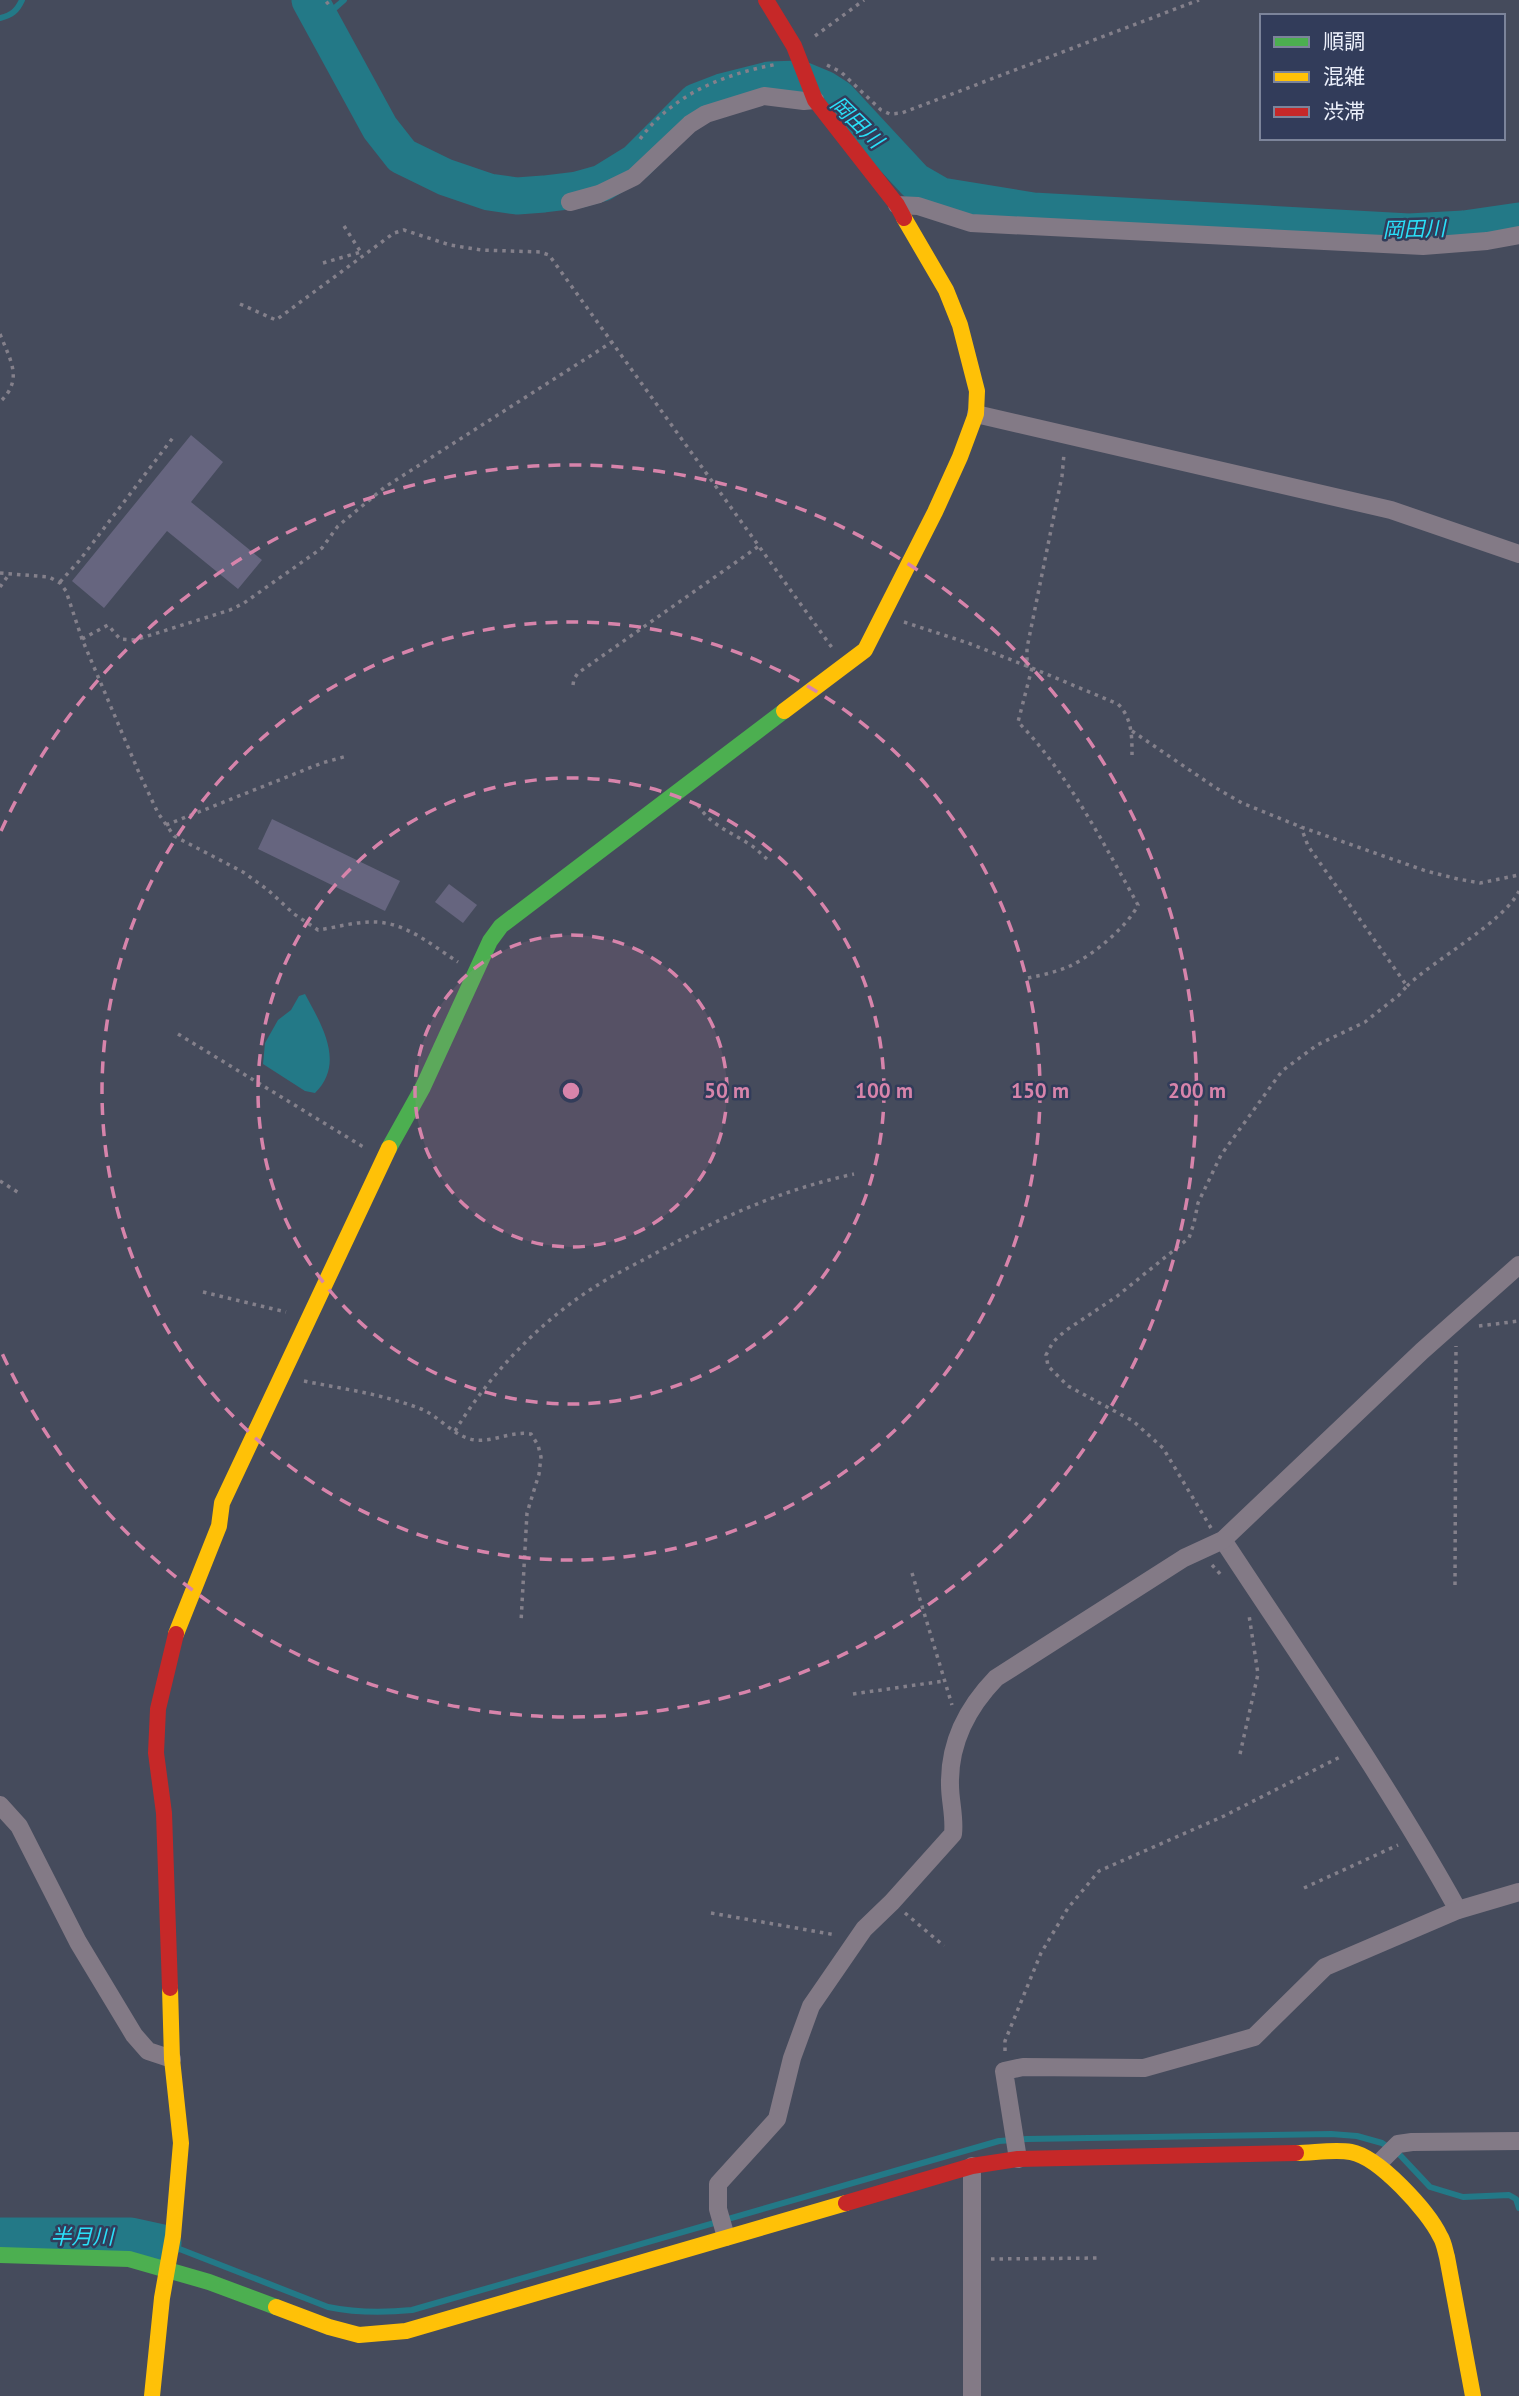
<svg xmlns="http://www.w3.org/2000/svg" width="1519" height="2396" font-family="'PT Sans','Noto Sans JP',sans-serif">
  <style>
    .water { fill: #237987 }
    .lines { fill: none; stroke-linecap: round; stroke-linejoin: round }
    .stream { stroke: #237987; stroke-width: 6 }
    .river { stroke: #237987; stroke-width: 37 }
    .building { fill: #66657f }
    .path { stroke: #84808b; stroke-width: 3.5; stroke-dasharray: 3.5 5; stroke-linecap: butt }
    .street { stroke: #837a86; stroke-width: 18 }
    .fast { stroke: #4caf50; stroke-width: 16 }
    .slow { stroke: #ffc107; stroke-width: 16 }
    .jam { stroke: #c62828; stroke-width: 16 }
    .ring { fill: none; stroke: #d784ab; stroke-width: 3.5; stroke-dasharray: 12 9 }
    .labels { text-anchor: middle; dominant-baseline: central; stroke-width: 5; stroke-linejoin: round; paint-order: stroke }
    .water-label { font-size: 21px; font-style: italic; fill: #2ae0f9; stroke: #323c5a }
    .centre { fill: #d784ab; stroke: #323c5a; stroke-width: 3.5 }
    .ring-label { font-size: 21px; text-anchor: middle; font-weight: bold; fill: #d784ab; stroke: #323c5a; stroke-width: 5; stroke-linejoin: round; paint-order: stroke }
  </style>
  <rect width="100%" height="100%" fill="#454b5c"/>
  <path class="water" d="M305,994C321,1024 346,1063 315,1093L305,1091L263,1064L265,1043L278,1020L291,1010L299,996Z"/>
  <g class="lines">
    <g class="stream">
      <path d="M0,18C12,15 17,11 22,0"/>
      <polyline points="321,20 344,0"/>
      <path d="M177,2248L328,2307C357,2313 382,2313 412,2310L999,2141L1027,2139L1331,2134L1357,2136L1382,2143L1399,2154L1430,2187L1463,2197L1509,2195L1516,2199L1519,2208"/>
    </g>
    <g class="river">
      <polyline points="310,0 380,128 402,156 445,177 489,192 517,196 544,194 577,190 602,183 636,162 696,102 722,92 769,80 800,79 824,89 838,98 915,181 941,196 1033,211 1409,232 1464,229 1519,221"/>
      <polyline points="0,2236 131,2236 163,2243"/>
    </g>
  </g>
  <g class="building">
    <polygon points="191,435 223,462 191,502 262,560 238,589 167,531 104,608 72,581"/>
    <polygon points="272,819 400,881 385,911 258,849"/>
    <polygon points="449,884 477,905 463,923 435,902"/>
  </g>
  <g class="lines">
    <g class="path">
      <polyline points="326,4 331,0"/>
      <polyline points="815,36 864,0"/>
      <polyline points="827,65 841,72 881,110 890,114 902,113 1199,0"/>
      <path d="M640,139C673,94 724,74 778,64"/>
      <polyline points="344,226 362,254"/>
      <polyline points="323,263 361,252"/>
      <polyline points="240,304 276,320 394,233 404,230 450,245 481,250 540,252 549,255 833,649"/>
      <path d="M0,334C10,360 24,379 0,402"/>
      <path d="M0,573L49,577L60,583L66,591L82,639L140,775L158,813L174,836L243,872L268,890L294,914L318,930C339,927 364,919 385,923C411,927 436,948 458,962"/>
      <polyline points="60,582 79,561 175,435"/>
      <polyline points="0,587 10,573"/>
      <polyline points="904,622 968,643 1027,666 1027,648 1062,476 1064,454"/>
      <polyline points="82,639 108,625 120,639 135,640 230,610 244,603 322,548 338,526 385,487 612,342"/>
      <path d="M1032,668L1118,704C1132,718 1132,736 1132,755"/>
      <polyline points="573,685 574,679 578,673 759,546"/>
      <polyline points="1132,731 1216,788 1242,803 1301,827 1426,871 1458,879 1480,883 1519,875"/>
      <path d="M698,805C710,825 731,832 749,844C756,848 761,854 767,859"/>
      <polyline points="166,825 322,763 347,756"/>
      <path d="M1028,978C1042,975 1057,972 1070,966C1093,955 1127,927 1138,905C1105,846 1065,769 1018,722L1032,668"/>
      <path d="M1407,986C1434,960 1505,921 1519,891"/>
      <polyline points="178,1034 365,1148"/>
      <polyline points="0,1181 19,1193"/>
      <polyline points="203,1292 286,1312"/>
      <polyline points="1479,1326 1519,1321"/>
      <path d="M304,1381C343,1389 383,1394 421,1409C437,1415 450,1432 467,1438C487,1446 510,1430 531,1434L538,1445L541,1457L539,1474L527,1513L521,1622"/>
      <path d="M455,1431C490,1374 539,1322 596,1286C615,1274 636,1264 656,1253C721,1217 781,1190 854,1174"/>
      <polyline points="1211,1528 1163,1448 1133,1421 1068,1386 1048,1366 1046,1355 1053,1342 1065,1331 1116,1297 1189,1238 1194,1223 1198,1203 1221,1155 1282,1071 1317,1045 1365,1022 1399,995 1407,986 1308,846 1301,827"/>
      <polyline points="1212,1565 1223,1577"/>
      <polyline points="912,1573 952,1705"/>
      <polyline points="1455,1585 1456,1346"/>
      <polyline points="853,1694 944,1681"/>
      <polyline points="1240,1754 1258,1674 1249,1615"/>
      <polyline points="1304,1888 1398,1845"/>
      <polyline points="711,1913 836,1935"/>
      <polyline points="905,1913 944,1946"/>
      <polyline points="1005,2051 1005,2041 1041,1953 1068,1908 1099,1871 1224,1816 1342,1756"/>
      <polyline points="991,2259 1101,2258"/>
    </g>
    <g class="street">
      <polyline points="570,202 599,194 634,177 690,124 706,114 764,96 804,101 815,100"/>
      <polyline points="897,205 918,206 971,223 1423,246 1487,241 1519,235"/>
      <polyline points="976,414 1391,510 1519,554"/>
      <path d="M1223,1540C1303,1662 1387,1782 1458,1910"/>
      <polyline points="0,1805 19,1826 78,1942 134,2035 148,2051 172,2059"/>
      <polyline points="1018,2159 1004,2071 1023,2067 1144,2068 1254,2037 1325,1967 1458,1910 1519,1892"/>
      <polyline points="1378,2164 1398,2144 1412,2142 1519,2141"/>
      <path d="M726,2237L718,2209V2184L777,2119L792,2058L811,2006L864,1929L892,1902L953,1834C955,1817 950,1801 950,1785C949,1742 967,1708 996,1678L1184,1558L1223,1540L1422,1351L1519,1265"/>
      <polyline points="972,2396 972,2166"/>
    </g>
    <g class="fast">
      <polyline points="389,1148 423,1087 490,941 501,926 784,711"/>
      <polyline points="0,2255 129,2259 209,2282 276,2307"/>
    </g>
    <g class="slow">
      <polyline points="784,711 865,650 935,512 960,457 976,414 977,391 960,325 946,290 904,218"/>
      <polyline points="176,1634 219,1526 222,1503 389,1148"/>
      <path d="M1296,2153C1313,2153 1334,2149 1351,2152C1379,2157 1428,2211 1440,2236C1444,2242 1445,2250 1447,2257L1473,2396"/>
      <polyline points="276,2307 329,2327 359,2335 406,2331 846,2203"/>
      <polyline points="152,2396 162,2298 173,2236 181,2143 172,2059 170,1988"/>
    </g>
    <g class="jam">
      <polyline points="766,0 794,46 815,100 897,205 904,218"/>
      <polyline points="170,1988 164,1813 156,1753 158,1709 176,1634"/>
      <polyline points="846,2203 972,2166 1018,2159 1296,2153"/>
    </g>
  </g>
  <circle cx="571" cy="1091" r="156" fill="#d784ab" fill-opacity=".12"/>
  <g class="ring">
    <circle cx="571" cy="1091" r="156"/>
    <circle cx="571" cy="1091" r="313"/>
    <circle cx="571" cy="1091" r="469"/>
    <path d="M1 831A626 626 0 1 1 1 1351"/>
  </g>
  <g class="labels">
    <g class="water-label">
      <text transform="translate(857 122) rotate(44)">岡田川</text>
      <text transform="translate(1414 229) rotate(-2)">岡田川</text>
      <text x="82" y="2236">半月川</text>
    </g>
  </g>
  <circle cx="571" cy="1091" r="10" class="centre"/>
  <g class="ring-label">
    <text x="727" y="1098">50 m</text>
    <text x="884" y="1098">100 m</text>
    <text x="1040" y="1098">150 m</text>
    <text x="1197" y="1098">200 m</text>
  </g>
  <rect x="1260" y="14" width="245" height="126" fill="#323c5a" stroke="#7c849a" stroke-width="2"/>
  <rect x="1274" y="37" width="35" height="10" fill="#4caf50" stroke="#7c849a" stroke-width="2"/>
  <text x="1323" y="49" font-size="21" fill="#ecf0fb">順調</text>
  <rect x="1274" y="72" width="35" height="10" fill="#ffc107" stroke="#7c849a" stroke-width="2"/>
  <text x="1323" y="84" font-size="21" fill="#ecf0fb">混雑</text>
  <rect x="1274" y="107" width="35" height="10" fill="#c62828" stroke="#7c849a" stroke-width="2"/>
  <text x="1323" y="119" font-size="21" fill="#ecf0fb">渋滞</text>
</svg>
